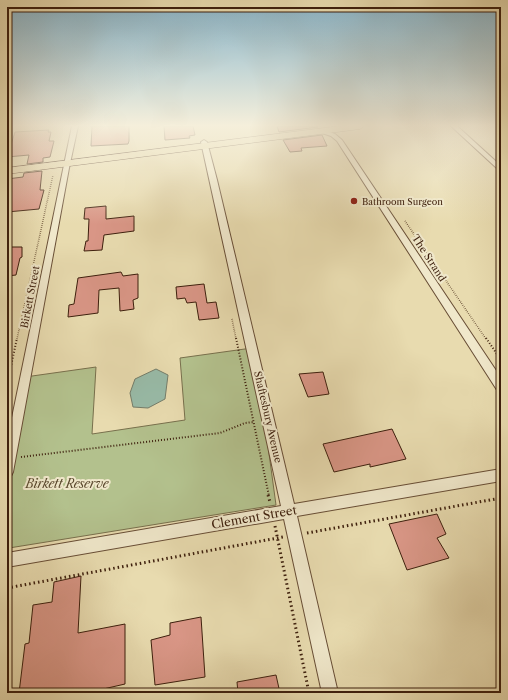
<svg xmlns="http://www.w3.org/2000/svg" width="508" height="700" font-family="'Libre Caslon Text',serif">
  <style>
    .green { fill: #b3c18d; stroke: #78704d }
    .water { fill: #98bba8; stroke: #747d6a }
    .building { fill: #d99686; stroke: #3d1f0d }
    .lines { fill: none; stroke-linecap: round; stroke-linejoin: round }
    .street-casing { stroke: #684e36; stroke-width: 2 }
    .primary-casing { stroke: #3d1f0d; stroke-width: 1 }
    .path-far2 { stroke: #3d1f0d; stroke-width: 1.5; stroke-dasharray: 0.5 1.5; stroke-linecap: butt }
    .path-far1 { stroke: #3d1f0d; stroke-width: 2; stroke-dasharray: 1 2; stroke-linecap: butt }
    .path { stroke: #3d1f0d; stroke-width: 3; stroke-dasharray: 1.5 3; stroke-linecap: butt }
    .street { fill: #f0e8cb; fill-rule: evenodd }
    .primary { fill: #e8dbaf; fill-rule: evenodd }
    .poi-dot { fill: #8f2418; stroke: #f0e8cb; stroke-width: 1.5 }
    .labels { text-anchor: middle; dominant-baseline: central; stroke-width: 4; stroke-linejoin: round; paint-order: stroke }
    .far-poi-label { font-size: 9px; fill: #3d1f0d; stroke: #f0e8cb; text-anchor: start }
    .street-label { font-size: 10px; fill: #3d1f0d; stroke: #f0e8cb }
    .near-park-label { font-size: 12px; font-style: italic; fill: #5a482d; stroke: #f0e8cb }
    .near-street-label { font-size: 12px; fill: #3d1f0d; stroke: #f0e8cb }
  </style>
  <rect width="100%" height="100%" fill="#e8dbaf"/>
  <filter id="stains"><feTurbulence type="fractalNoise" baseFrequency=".005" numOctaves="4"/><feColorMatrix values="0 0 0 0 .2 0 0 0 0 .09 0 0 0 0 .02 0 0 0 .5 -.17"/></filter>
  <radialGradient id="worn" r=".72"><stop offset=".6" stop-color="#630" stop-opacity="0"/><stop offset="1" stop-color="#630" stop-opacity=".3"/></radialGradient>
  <polygon class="green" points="252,348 258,373 276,505 9,548 12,447 25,377 96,367 92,434 185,420 180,358"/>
  <polygon class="water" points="156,369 168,375 165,399 148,408 133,407 130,393 135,379"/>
  <g class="building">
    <polygon points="92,126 129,126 129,141 128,144 91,146"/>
    <polygon points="164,126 193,126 195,135 189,136 190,138 165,140"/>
    <polygon points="277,126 317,126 318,127 279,132"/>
    <polygon points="49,130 48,132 51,132 49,141 54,141 50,157 43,158 43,162 27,164 29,155 7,157 15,132"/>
    <polygon points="322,135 327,146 301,148 302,151 290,152 283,140"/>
    <polygon points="42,171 40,190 44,190 39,209 7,212 7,179 23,177 24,173"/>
    <polygon points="106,206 106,219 134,216 134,231 104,235 102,250 84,251 86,241 88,241 89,219 84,219 85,208"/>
    <polygon points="7,247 22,247 22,257 20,258 16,275 7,276"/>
    <polygon points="121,272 123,276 138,274 138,298 133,300 134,309 120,311 119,288 99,290 98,313 68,317 69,305 74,304 78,278"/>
    <polygon points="204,284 207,303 216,302 219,318 199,320 196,302 187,303 185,298 177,299 176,287"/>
    <polygon points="323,372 329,394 308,397 299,374"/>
    <polygon points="392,429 406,459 370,467 370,464 334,472 323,444"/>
    <polygon points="437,514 446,534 437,538 449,558 407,570 389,524"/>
    <polygon points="81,576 78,633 125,624 125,684 86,693 19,693 25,644 29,643 33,605 52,602 54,582"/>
    <polygon points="201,617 205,677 155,685 151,640 170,635 170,623"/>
    <polygon points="276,675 280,693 238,693 237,682"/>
  </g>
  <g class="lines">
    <g class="street-casing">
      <g id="street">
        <polygon points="72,126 78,126 69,168 13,472 11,476 7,478 7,442"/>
        <polygon points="451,126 457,126 501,166 501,172"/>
        <polygon points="321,129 335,134 342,140 501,378 501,391 497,390 337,141 331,136 319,132 319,130"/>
        <polygon points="204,140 207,142 217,180 294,504 501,469 501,481 297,516 338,693 322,693 284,519 7,567 7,553 281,506 201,142"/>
      </g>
    </g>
    <g class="primary-casing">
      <polygon id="primary" points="340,126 364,126 360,129 7,174 7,168"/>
    </g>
    <g class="path-far2">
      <polyline points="405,221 486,339"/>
      <polyline points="232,319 236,339"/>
      <polyline points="17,339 53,175"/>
    </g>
    <g class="path-far1">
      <polyline points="236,338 269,496"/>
      <polyline points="486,338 501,360"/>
      <polyline points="7,385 17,338"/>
      <polyline points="21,457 220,433 245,423 254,422"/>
    </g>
    <g class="path">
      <polyline points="268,495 270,502"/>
      <polyline points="275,526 309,693"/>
      <polyline points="307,533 501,498"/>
      <polyline points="7,588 283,537"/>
    </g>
    <use href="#street" class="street"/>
    <use href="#primary" class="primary"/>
  </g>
  <linearGradient id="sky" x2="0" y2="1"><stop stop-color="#88b7ce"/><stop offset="0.56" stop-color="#f5efdb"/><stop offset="1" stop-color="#f5efdb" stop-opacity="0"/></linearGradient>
  <rect width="508" height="224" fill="url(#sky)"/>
  <circle class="poi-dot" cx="354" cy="201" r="4"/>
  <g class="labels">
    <g class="far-poi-label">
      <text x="362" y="201">Bathroom Surgeon</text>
    </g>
    <g class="street-label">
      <text transform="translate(429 258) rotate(57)">The Strand</text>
      <text transform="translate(30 297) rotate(-79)">Birkett Street</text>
      <text transform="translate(268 417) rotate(77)">Shaftesbury Avenue</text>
    </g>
    <g class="near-park-label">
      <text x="67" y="483">Birkett Reserve</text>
    </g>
    <g class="near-street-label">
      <text transform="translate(254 517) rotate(-10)">Clement Street</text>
    </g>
  </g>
  <rect width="508" height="700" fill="none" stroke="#e8dbaf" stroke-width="24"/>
  <rect x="8" y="8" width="492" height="684" fill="none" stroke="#3d1f0d" stroke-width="2"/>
  <rect x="12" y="12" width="484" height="676" fill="none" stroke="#3d1f0d"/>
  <rect width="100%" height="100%" filter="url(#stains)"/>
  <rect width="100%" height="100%" fill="url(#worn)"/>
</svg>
